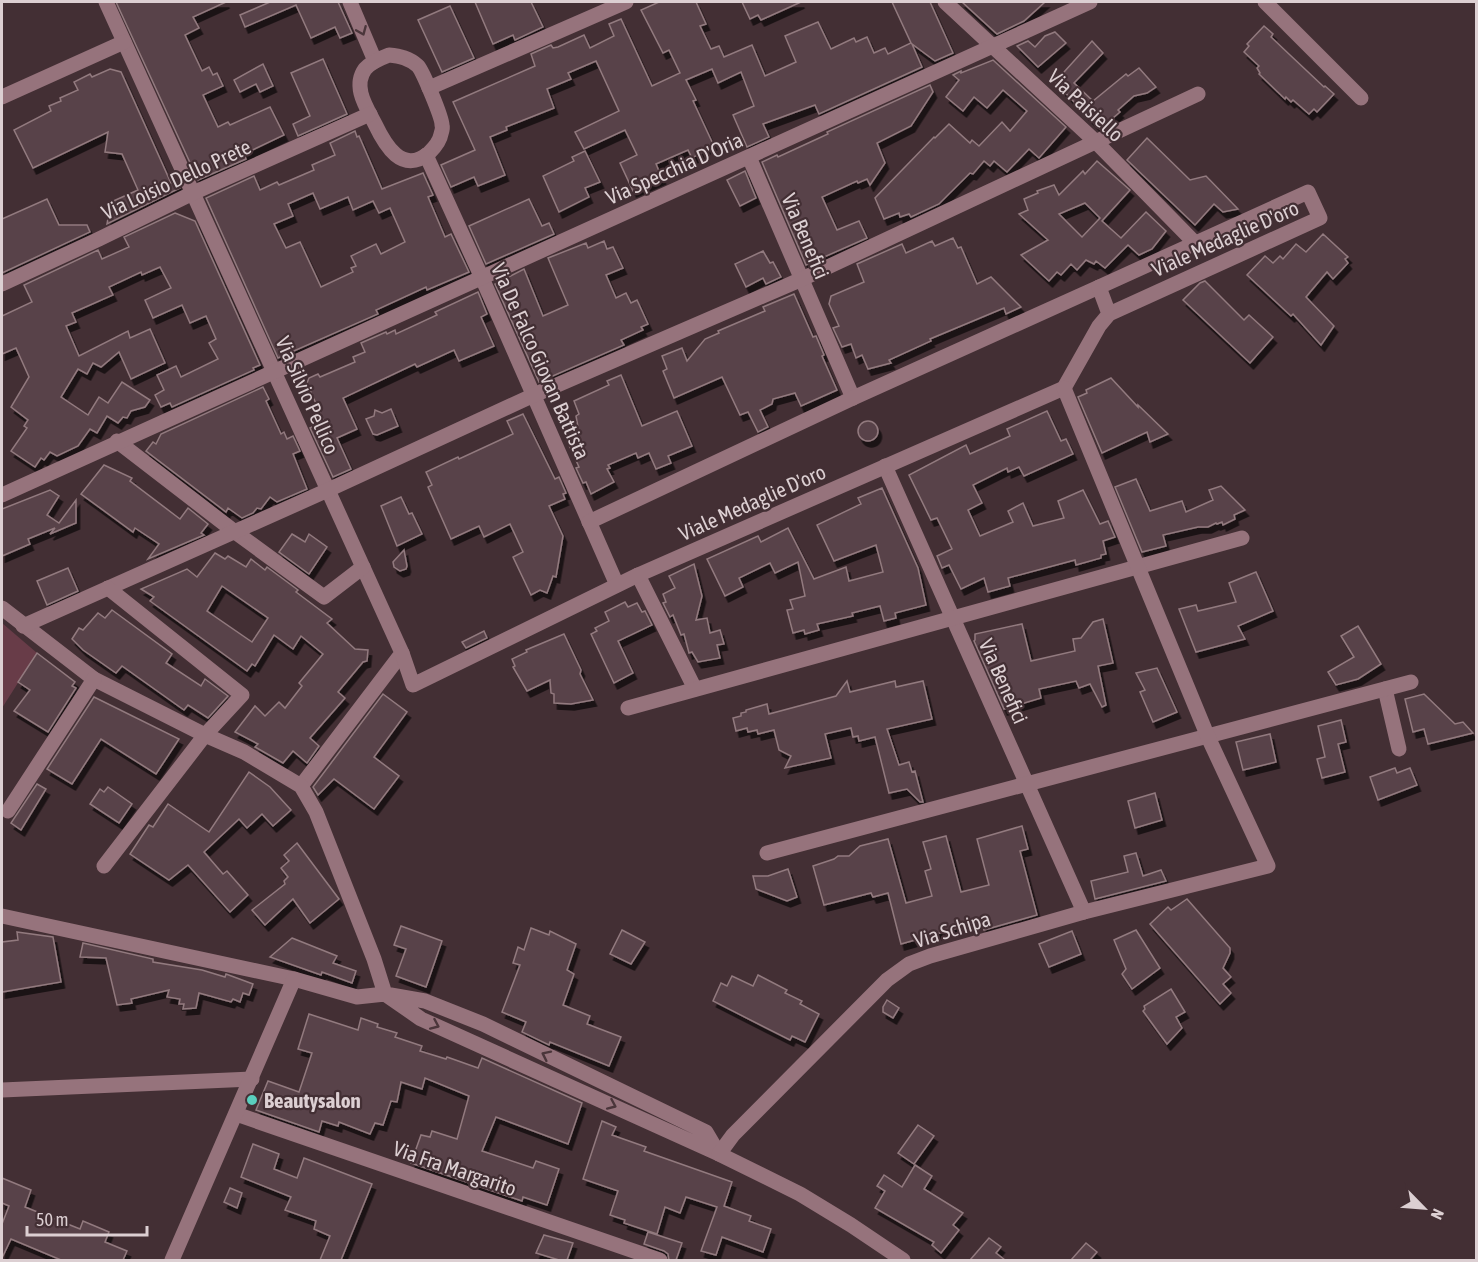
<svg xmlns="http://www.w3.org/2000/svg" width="1478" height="1262" font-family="'Asap Condensed',sans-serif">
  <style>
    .green { fill: #683c48 }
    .building { fill: #594348; stroke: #927a7f; stroke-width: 1.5; fill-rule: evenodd; filter: url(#shadow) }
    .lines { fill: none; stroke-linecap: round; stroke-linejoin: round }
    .minor { stroke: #96737c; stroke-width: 15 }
    .oneway { stroke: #4b363b }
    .poi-dot { fill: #5acebd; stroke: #432f34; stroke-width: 2 }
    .labels { text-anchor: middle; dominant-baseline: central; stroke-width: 4.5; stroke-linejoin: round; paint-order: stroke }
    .street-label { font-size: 21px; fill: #dccfd2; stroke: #432f34 }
    .poi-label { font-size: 21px; font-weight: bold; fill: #dccfd2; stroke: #432f34; text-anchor: start }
  </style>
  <defs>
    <filter id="shadow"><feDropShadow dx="3.5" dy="6" stdDeviation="0" flood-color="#0009"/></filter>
  </defs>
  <rect width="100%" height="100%" fill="#432f34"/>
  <polygon class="green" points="2,623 37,653 2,708"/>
  <g class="building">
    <polygon points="116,2 226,2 193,17 199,28 185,35 202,71 209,67 213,75 217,73 223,86 203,95 218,127 228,122 230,125 270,107 284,135 244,154 246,159 198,180"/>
    <polygon points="270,2 338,2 352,33 340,38 335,27 311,38 296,5 245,27 240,15"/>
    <polygon points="475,2 531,2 543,27 515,40 513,35 493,44"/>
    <polygon points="659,2 696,2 706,24 700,26 711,49 719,46 724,57 752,45 765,76 796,62 785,36 818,22 831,49 854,38 856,42 867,37 874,53 885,48 888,54 911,43 892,2 930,2 953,53 935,61 912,44 922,67 819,114 815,105 763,124 769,137 747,147 733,115 754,106 741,72 718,83 712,69 686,80 696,100 693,101 713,144 708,146 703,152 692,158 688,150 656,164 662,178 633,191 620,163 637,155 625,130 584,149 575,132 619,111 596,61 568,73 571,79 547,89 554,108 506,127 507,130 490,137 505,175 478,186 474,177 451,187 441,165 475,150 453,102 535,66 531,54 551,45 553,48 558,47 584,35 590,48 614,36 609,24 621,19 652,86 680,73 669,50 663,53 641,10"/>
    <polygon points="742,2 801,2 761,20 758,15 750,19"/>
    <polygon points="962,2 1045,2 1024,21 997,34"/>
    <polygon points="450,6 474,58 442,72 418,20"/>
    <polygon points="1264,26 1273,34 1271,37 1290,55 1324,87 1325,86 1334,94 1317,112 1314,109 1309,114 1293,100 1291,102 1286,97 1285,99 1259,74 1260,73 1257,68 1259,66 1244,52 1249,46 1247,44"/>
    <polygon points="1055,32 1066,43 1038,67 1017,46 1028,41 1035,47 1045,36"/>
    <polygon points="1092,41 1103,53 1074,83 1093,101 1126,74 1128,76 1139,68 1156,87 1147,93 1134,96 1118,110 1120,112 1100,129 1055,82"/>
    <polygon points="323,59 347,114 298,136 293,124 310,116 291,73"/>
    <polygon points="993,60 1066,127 1039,158 1029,149 1007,172 994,161 990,166 984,161 973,174 970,173 939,204 911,217 909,214 900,217 899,213 884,219 875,198 934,137 935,138 949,124 970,143 972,140 979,146 1002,122 1010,131 1027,111 1003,90 987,108 974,97 963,111 946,97 959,80 953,75 961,71 961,73"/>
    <polygon points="263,64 273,86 260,92 256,84 240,92 234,80"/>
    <polygon points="110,69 121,72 171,183 176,181 180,188 107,224 111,202 138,190 122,154 105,152 108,132 33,168 14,130 51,111 49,106 61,101 60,98 78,90 74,82 90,74 92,77"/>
    <polygon points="930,85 933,92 911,126 877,143 885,163 870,185 867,179 858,183 857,181 822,197 837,230 859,221 867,238 806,265 762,162 777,155 778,157 817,139 828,134 827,132"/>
    <path d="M355,131L357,137L359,136L382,189L423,173L433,195L428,197L445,237L451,234L469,272L427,290L426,287L376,310L378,314L278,358L206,198L254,176L260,190L277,182L279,185L314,170L312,165L335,155L330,143ZM313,193L320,209L348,197L353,210L373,201L379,213L390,208L405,242L381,254L376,244L351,256L356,266L351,268L353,272L321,287L300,242L286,248L274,224L293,216L288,204Z"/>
    <polygon points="1147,138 1190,180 1206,176 1238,209 1223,212 1214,204 1195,225 1127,160"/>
    <polygon points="585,151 600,182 585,188 589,197 559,212 543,176 574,161 572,157"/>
    <path d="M1097,161L1130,190L1102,221L1121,238L1146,212L1166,231L1152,249L1139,255L1128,245L1105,268L1096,261L1094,264L1086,260L1077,270L1071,264L1061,275L1057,272L1049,281L1021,255L1048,240L1019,214L1028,210L1024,199L1038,193L1037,191L1054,185L1059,195L1083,171L1085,174ZM1085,203L1100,218L1082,237L1059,214Z"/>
    <polygon points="745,171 756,198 740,206 727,180"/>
    <polygon points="47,199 59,225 87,225 90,232 2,273 2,219"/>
    <polygon points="529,199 542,226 549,223 554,234 486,264 469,226"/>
    <polygon points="175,213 195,221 260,365 253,368 254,370 172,407 170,403 161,407 155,395 164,390 157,375 176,366 181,377 218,359 209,343 216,339 206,316 190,323 182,305 153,318 145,300 171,288 160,267 142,275 141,272 109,287 113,295 72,313 76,322 66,326 79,356 128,331 130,338 150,329 165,363 131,379 119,352 101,367 93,363 87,374 78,369 61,397 88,415 99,397 108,403 122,382 150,400 145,407 131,411 127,418 123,417 118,423 107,416 97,433 90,429 78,446 57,456 50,452 44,460 41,458 35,467 11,451 27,428 24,426 28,420 11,407 29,377 16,348 2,354 2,316 32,302 24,285 98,250 102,259 129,247 124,237"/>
    <polygon points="1323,234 1348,257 1345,259 1348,263 1333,279 1327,272 1306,297 1334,326 1321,345 1293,314 1291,316 1247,275 1265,256 1273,263 1280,256 1283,259 1296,244 1306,252"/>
    <polygon points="953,238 958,248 961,247 977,284 991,277 1021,307 1006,314 1004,308 930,339 931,341 889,360 891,363 868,369 862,355 856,358 851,344 842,347 833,328 839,326 829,304 831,296 864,282 857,264 902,244 906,253 932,241 935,246"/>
    <polygon points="604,241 607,249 613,247 623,268 606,275 616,298 626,293 631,303 637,300 648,324 641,327 643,330 621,340 624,345 539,382 495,284 524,269 543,316 568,305 548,258 586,243 588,248"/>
    <polygon points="763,251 770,263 773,262 781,277 766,284 763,278 746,287 735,264"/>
    <polygon points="1205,281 1244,320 1249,315 1273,337 1250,363 1183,300 1200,283"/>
    <polygon points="478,292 487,314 481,317 494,346 459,361 454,350 417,367 415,364 343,398 357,429 337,438 351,469 333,477 310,428 324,422 307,383 309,378 318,374 320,377 355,362 353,357 365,352 361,343 386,332 387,334 395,330 396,334 437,315 435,312"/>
    <polygon points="794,294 813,337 816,336 824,355 822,356 837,390 801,406 795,393 773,399 772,404 760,410 768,427 758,432 748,412 740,415 722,377 674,398 663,371 667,369 662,356 682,348 687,361 705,339 719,333 718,331 765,311 763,307"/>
    <polygon points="621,375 642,426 677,411 692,446 668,456 671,463 656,469 649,453 638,458 636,453 608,465 610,468 607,469 614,482 591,494 586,482 583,483 576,468 579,467 564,434 578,427 576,416 579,414 574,401 609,385 607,381"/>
    <polygon points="1111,378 1138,407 1138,405 1168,434 1150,442 1147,432 1102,453 1078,397 1087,393 1086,390"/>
    <polygon points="263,387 269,399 266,401 281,434 284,432 287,439 293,436 300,451 293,454 307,489 277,502 270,497 261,509 257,508 253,513 242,518 228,508 226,512 146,451 153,442 156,444 161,434"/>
    <polygon points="391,409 398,426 377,435 373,434 366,419 374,416 375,410 382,413"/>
    <polygon points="1047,411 1061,441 1066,439 1073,454 1024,476 1019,467 1008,472 1007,468 973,485 982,503 968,510 980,536 1013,522 1008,511 1023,503 1033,526 1064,518 1058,501 1083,490 1100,524 1108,521 1115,537 1103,541 1106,554 1101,555 1101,558 1076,565 1075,560 1008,578 1010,586 988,592 984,578 961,589 949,565 942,568 937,556 952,549 937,518 931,520 909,475 966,445 970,454 1010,436 1007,429"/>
    <polygon points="523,414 555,479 559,477 566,493 563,494 565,499 549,506 563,536 556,577 553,576 547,593 540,590 531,595 513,557 523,552 510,524 484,537 479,526 451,539 428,487 432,485 426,472 458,457 459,459 513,434 507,421"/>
    <circle cx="868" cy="431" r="10"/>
    <polygon points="104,465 132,478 130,481 180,519 188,508 208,524 201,533 204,535 148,559 159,544 135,528 133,532 81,494"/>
    <polygon points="1136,479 1150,511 1182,501 1186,512 1213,500 1209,490 1221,486 1245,510 1234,515 1235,519 1223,525 1222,522 1217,524 1216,523 1208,527 1198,527 1163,535 1166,546 1142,552 1115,487"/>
    <polygon points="882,488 918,568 926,605 895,613 896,618 884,621 880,606 852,613 853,616 817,624 819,630 805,634 804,630 793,633 787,610 793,609 790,600 805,596 798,562 775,573 770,563 739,578 743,587 725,596 707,559 758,536 761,542 788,528 814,579 846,567 849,581 883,572 876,545 834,561 817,525 861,504 858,498"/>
    <polygon points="50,490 59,496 47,515 59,523 76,500 76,523 50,534 55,528 28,539 30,544 2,556 2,509"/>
    <polygon points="401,497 409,514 412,513 422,534 397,546 381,506"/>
    <polygon points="292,534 305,542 309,534 327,547 309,574 279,552"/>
    <polygon points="404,550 407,566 406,569 400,571 394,567 393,562"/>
    <path d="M215,553L225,559L228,556L246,567L251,559L265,570L267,567L298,590L296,592L332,619L327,623L355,649L368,650L367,661L363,662L338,692L345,698L310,738L319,746L307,763L293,751L283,763L255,747L258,744L235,732L255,706L265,716L279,702L285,708L302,686L299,683L323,654L301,636L293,649L274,635L255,666L252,664L247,671L150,601L154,597L141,589L187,569L197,577ZM222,586L268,618L252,642L207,611Z"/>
    <polygon points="694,564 702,596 696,620 707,618 710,633 720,630 724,644 717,645 720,658 698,662 692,652 689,653 684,634 681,635 673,615 670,617 663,603 666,602 663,594 675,588 669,576"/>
    <polygon points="68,568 78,591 47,605 37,581"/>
    <polygon points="1256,572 1273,611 1238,626 1245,639 1196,652 1179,609 1196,605 1198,611 1236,602 1229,583"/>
    <polygon points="625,602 628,607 637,603 642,612 645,611 652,625 618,641 633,673 614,683 591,634 597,631 595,628 609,621 605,612"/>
    <polygon points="112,610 172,654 166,663 201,686 205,679 228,696 208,718 188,705 184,710 122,666 116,673 83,650 72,639 79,628 83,630 98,613 105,618"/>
    <polygon points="1103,619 1113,663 1098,666 1106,705 1102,707 1090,684 1079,688 1076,681 1039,689 1041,698 1004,709 974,641 975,640 975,634 1022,624 1031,661 1075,651 1073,639 1081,638 1093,622"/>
    <polygon points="1358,626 1381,664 1358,679 1336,685 1328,672 1354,657 1341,636"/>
    <polygon points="484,631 487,638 466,648 462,642"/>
    <polygon points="564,634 581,670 580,674 593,700 571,704 554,703 554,694 551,693 550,680 527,691 513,667 515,666 512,659 527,652 526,650"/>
    <polygon points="37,653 75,682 72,686 76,688 48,732 14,711 30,690 18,682"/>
    <polygon points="1157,668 1177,712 1153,722 1140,692 1145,690 1136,673"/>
    <polygon points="847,681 850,692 895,681 896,687 923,681 932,719 887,729 899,765 909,762 912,772 915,771 923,802 920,802 907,789 889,793 875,737 859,741 858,736 853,737 851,728 825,734 831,758 785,768 791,756 779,750 774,730 758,734 757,730 748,732 747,728 736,731 733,718 741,716 741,713 746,712 746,710 767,704 769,714 836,696"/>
    <polygon points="383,694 407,712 374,757 399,776 374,809 334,779 318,795 313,787"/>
    <polygon points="1424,694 1455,724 1463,722 1473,733 1428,744 1424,729 1413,732 1405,699"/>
    <polygon points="94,697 179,739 156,774 101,739 72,784 47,769"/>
    <polygon points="1341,720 1346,742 1338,744 1345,772 1322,778 1317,759 1325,757 1318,726"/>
    <polygon points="1270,734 1276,762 1243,770 1236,742"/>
    <polygon points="1395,768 1397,773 1410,768 1417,785 1378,800 1370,777"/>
    <polygon points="249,772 270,787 291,810 273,826 262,814 247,828 239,819 204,852 223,874 227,871 248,895 230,912 188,865 169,880 130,854 149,825 153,827 168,804 209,832"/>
    <polygon points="37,784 46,789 21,830 11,823"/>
    <polygon points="108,787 132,804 119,823 90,804 100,789 104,792"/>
    <polygon points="1155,793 1162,820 1135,828 1128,801"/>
    <polygon points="1022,826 1028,849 1020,851 1037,915 984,930 982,921 901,944 888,893 873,897 871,893 824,905 813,866 834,859 838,856 849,856 860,846 888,839 906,903 932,896 925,871 931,869 923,842 946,836 961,892 989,885 977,839"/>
    <polygon points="297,843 339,899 310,923 293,899 265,925 252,910 285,884 284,881 288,877 281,868 289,861 284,855"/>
    <polygon points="1136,853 1143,876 1161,870 1166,881 1095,899 1091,881 1128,872 1124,856"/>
    <polygon points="788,869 797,897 787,901 756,889 753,876 768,876"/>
    <polygon points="1187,899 1230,948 1230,953 1223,968 1231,977 1223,984 1231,993 1220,1004 1150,924 1168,907 1171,910"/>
    <polygon points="401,926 442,941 426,987 396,976 406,949 394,945"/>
    <polygon points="531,928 549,935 550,931 576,944 567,970 574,974 563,1005 590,1016 587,1024 621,1037 609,1066 550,1042 549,1045 522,1032 526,1022 502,1012 520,965 513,963 518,947 524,950"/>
    <polygon points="622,930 645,942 631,964 610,954"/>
    <polygon points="1136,930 1160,968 1132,989 1122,974 1126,969 1114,940"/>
    <polygon points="1072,931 1081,954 1049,967 1039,944"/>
    <polygon points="17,932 53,937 61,982 2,992 2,942 18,940"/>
    <polygon points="292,938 337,956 333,963 356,971 352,983 322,972 321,975 270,957"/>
    <polygon points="83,943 153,959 153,962 202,970 225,977 226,974 253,984 249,995 243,993 240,1002 233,999 231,1002 199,993 196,1008 183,1009 184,1004 179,1004 180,999 167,997 169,990 131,999 132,1003 117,1005 106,958 80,957"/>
    <polygon points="758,975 787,990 785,993 802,1001 800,1004 819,1014 805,1042 792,1036 790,1040 713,1001 721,983 727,986 732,976 753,986"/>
    <polygon points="1171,989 1185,1012 1176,1017 1182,1028 1167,1044 1143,1011 1145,1009 1144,1006"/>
    <polygon points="887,1000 899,1008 893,1018 883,1012 883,1007"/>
    <polygon points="309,1014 358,1030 361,1018 378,1024 377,1027 397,1033 395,1037 422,1046 420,1051 446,1059 447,1057 478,1068 482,1058 582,1103 568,1144 496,1117 482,1151 533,1168 536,1161 559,1169 547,1205 523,1197 522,1201 411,1163 421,1135 430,1137 432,1131 457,1139 469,1096 425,1078 422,1089 401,1082 397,1102 391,1101 383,1125 375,1123 370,1134 339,1122 338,1126 322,1121 319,1132 256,1110 268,1081 299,1092 312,1053 298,1049"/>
    <polygon points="602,1121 616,1127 612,1135 646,1147 644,1151 732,1182 724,1206 751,1216 749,1221 771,1229 763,1252 722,1237 716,1255 701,1251 717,1207 686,1197 680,1213 665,1207 657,1234 624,1223 625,1220 610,1215 618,1191 583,1179"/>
    <polygon points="918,1125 934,1136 914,1164 898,1153"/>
    <polygon points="253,1144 279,1154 274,1169 297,1178 304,1158 372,1184 341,1260 320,1260 330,1236 314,1229 316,1221 285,1210 291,1197 241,1177"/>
    <polygon points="915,1165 932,1176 924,1189 963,1213 953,1225 959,1230 941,1253 932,1245 934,1242 875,1208 885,1191 877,1186 884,1175 902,1187"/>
    <polygon points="2,1178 31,1190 25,1207 80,1229 83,1221 109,1232 105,1242 127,1251 123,1260 61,1260 11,1239 2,1258 2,1224 9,1206 2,1203"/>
    <polygon points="230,1188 242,1193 237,1208 224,1202"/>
    <polygon points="648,1232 682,1243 676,1260 669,1260 668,1254 664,1251 644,1244"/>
    <polygon points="544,1235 573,1243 567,1260 559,1260 536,1253"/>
    <polygon points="989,1238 1001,1247 996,1253 1005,1260 970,1260"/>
    <polygon points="1086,1243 1097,1252 1090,1260 1071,1260"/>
  </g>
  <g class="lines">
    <g class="minor">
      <polyline points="106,2 402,653 301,786"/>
      <polyline points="350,2 375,61"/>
      <polyline points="945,2 1096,142 1195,243"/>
      <polyline points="1265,2 1361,98"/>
      <path d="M389,55C400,56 409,58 418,66C423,72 442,117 442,125C443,128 442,131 441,134C440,141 434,148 429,153C402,175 385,145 375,124C367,108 352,87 365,69C371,62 381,58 389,55Z"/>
      <polyline points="429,88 626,2"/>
      <polyline points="2,97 124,42"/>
      <polyline points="426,155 482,278 617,585"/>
      <polyline points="749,157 853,398"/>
      <polyline points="2,284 99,239 193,193 370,114"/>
      <polyline points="117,441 235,532 324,597 363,567"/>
      <polyline points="885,466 1084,912"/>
      <polyline points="2,495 1090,2"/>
      <polyline points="589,522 853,398 1099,287"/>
      <polyline points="638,575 695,689"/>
      <polyline points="2,608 94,679 205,735 244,752 301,786 316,812 374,959 385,994 421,1019 719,1154 706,1132 483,1024 425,1001 385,994 357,997 294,979 2,916"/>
      <polyline points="23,626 328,490 534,395 802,279 1198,94"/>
      <polyline points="402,653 413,685 638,575 1064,388 1099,326 1109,314 1320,218 1308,192 1099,287 1109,314"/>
      <polyline points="1385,689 1399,749"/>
      <polyline points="628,708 1242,538"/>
      <polyline points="8,811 94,679"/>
      <polyline points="767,853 1411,682"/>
      <polyline points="104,866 205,735 242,695 108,588"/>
      <polyline points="2,1090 252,1079"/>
      <polyline points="236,1114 660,1260"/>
      <polyline points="172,1260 294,979"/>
      <polyline points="903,1260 851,1225 800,1194 719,1154 733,1135 887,980 909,964 930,956 1084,912 1268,866 1208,737 1064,388"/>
    </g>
  </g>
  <defs><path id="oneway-chevron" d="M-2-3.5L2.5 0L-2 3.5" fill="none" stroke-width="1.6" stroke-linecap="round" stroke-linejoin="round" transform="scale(1.5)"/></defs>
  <g class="oneway">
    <use href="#oneway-chevron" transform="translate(362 31) rotate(67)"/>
    <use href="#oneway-chevron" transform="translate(435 1025) rotate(24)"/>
    <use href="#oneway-chevron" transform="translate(546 1055) rotate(-154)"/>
    <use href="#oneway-chevron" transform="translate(612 1105) rotate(24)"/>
  </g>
  <circle class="poi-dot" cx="252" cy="1100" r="6"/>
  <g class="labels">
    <g class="street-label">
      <text transform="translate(1086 105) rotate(43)">Via Paisiello</text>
      <text transform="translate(674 168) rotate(-24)">Via Specchia D'Oria</text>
      <text transform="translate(176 179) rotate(-25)">Via Loisio Dello Prete</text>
      <text transform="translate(806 236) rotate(67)">Via Benefici</text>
      <text transform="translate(1225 238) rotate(-24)">Viale Medaglie D'oro</text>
      <text transform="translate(541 361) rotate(66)">Via De Falco Giovan Battista</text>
      <text transform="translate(308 395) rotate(66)">Via Silvio Pellico</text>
      <text transform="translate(752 502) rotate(-24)">Viale Medaglie D'oro</text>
      <text transform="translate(1004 681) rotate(66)">Via Benefici</text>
      <text transform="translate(952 929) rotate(-17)">Via Schipa</text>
      <text transform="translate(455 1168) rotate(19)">Via Fra Margarito</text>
    </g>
    <g class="poi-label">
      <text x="264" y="1100">Beautysalon</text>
    </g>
  </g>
  <rect width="1478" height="1262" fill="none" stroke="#dccfd2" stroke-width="6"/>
  <g transform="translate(1424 1208) rotate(115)" stroke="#432f34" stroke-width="4.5" paint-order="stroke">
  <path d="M0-4.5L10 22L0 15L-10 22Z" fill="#dccfd2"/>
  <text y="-9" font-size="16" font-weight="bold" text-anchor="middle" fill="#dccfd2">N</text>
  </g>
  <path d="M27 1226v9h120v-9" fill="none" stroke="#dccfd2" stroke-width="3"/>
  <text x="36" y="1226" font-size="18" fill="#dccfd2" stroke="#432f34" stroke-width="4.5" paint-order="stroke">50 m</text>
</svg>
